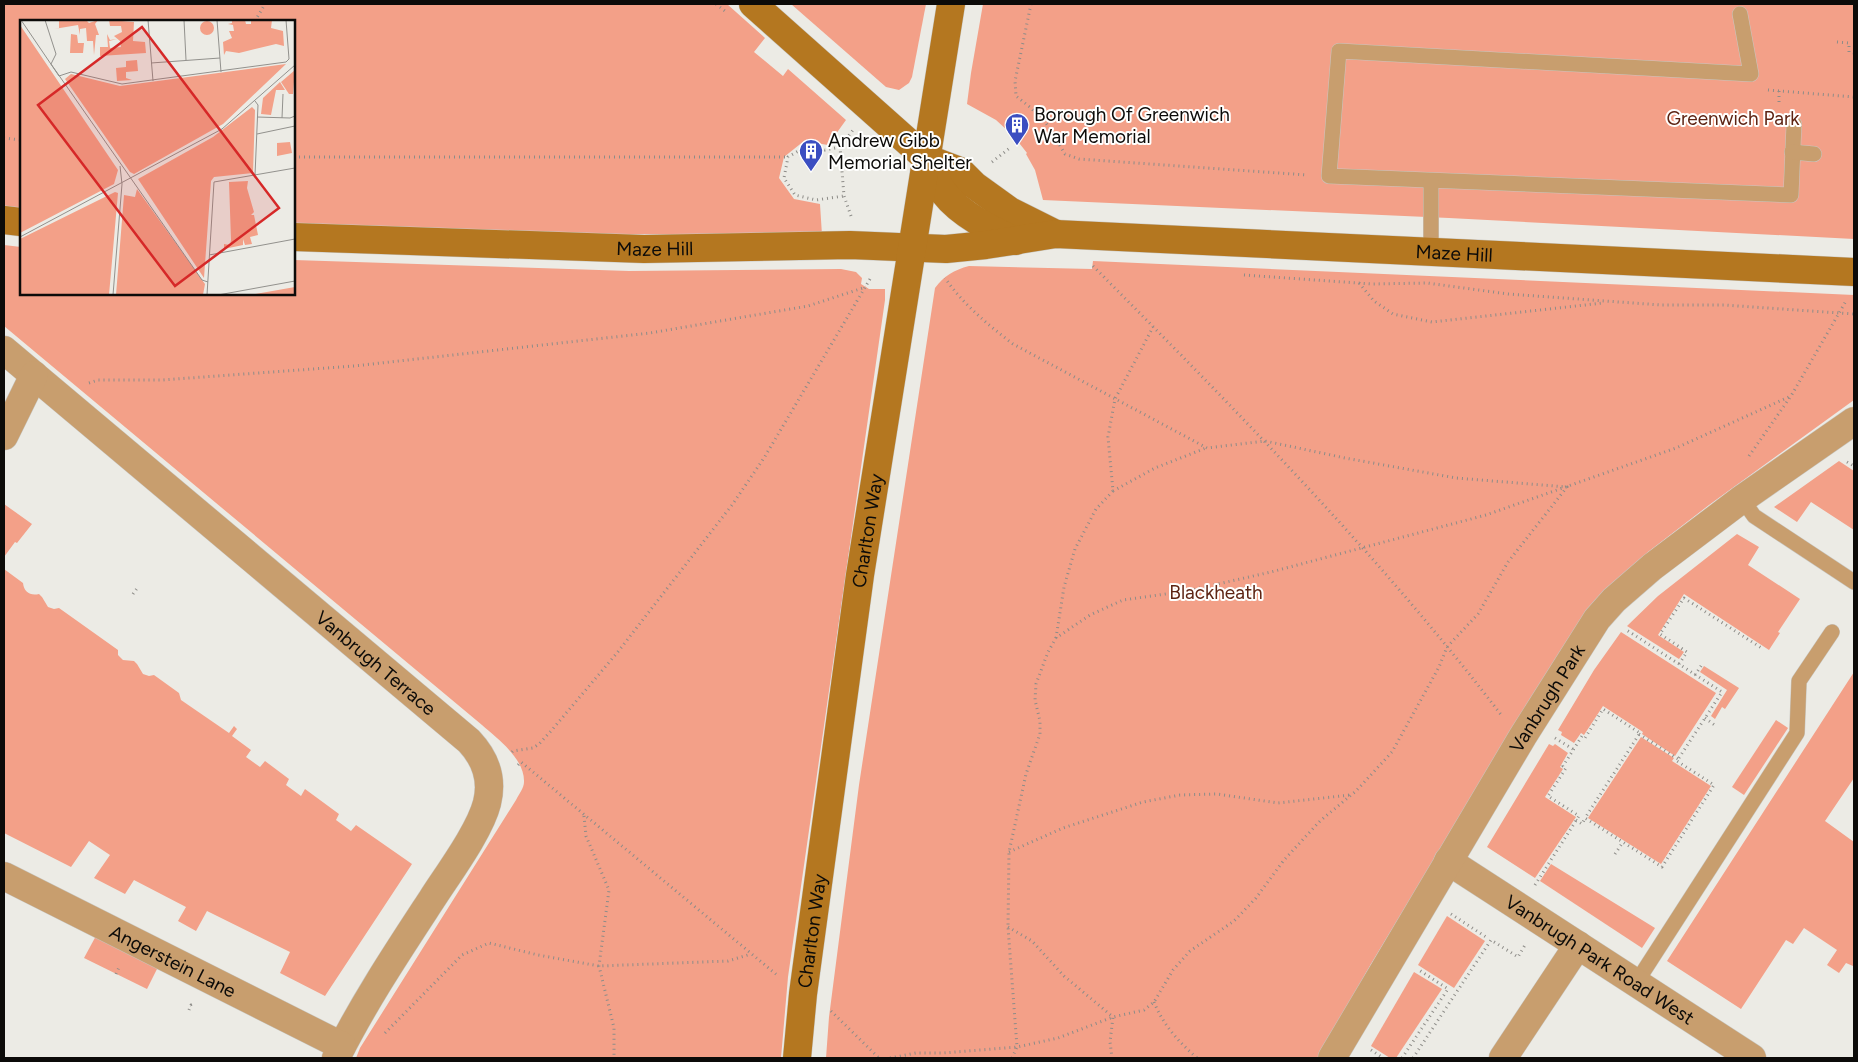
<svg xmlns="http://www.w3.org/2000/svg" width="1858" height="1062" font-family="Figtree,sans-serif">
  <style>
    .green { fill: #f3a088 }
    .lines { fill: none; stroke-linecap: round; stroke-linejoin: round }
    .lane-casing { stroke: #c8c7c2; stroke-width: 16 }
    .street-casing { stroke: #c8c7c2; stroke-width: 29 }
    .secondary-casing { stroke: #c8c7c2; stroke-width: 29 }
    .path { stroke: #8d8c88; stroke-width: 3; stroke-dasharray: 1 4; stroke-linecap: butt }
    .lane { stroke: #c89e6e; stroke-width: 15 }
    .street { stroke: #c89e6e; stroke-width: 28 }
    .secondary { stroke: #b47720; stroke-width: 28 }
    .labels { text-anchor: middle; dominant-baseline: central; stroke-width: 4; stroke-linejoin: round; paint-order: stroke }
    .poi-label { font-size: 19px; fill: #0c0b09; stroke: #fffffe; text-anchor: start }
    .park-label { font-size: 19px; fill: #5e2413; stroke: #fffffe }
    .street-label { font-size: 19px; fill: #0c0b09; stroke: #fffffe }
    .inset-road { fill: none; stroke: #92918d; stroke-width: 1 }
    .view { fill: #d62828; fill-opacity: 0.15; stroke: #d62828; stroke-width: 2.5 }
    .inset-edge { fill: none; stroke: #0c0b09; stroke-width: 2.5 }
  </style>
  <rect width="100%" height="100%" fill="#ecebe5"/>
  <g class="green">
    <polygon points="4,4 727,4 765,38 754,52 783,76 788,69 846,120 828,145 804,141 784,157 779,178 794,199 820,204 822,235 604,234 294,224 294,21 21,21 21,209 4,207"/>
    <polygon points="791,4 926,4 912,77 909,83 899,90 886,87"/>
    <polygon points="983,4 1854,4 1854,239 1449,218 1043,200 1035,170 1026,154 1027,153 1009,130 1008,131 996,120 967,104 971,73"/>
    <path d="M4,245L21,247V294H294V260L629,271L841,269L856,272L862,278L861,284L869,289H885V300L788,977L781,1058H356L360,1048L516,800C519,794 524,788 524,782C525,759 497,738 482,725L4,326Z"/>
    <path d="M1093,261L1854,295V400L1709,505L1648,552L1608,587L1507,739L1371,964L1318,1058H826L829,1017L859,785L935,288C944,276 954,270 969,266L1092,269Z"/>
    <polygon points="1839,461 1854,471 1854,530 1811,502 1797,522 1774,507"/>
    <polygon points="4,504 32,524 17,543 15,542 4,557"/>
    <polygon points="1737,534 1759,547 1748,565 1800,599 1778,632 1780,633 1769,650 1684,594 1658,635 1684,652 1679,659 1627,626 1658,596"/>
    <path d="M4,569L23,583C24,592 30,596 39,594L42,597L48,607L54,609L59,608L118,650V655L123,660L134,661L137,664L143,674L149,676L154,675L179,693L181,700L229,733L234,726L237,729L232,736L251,750L246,757L260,767L265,761L289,779L286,785L301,796L305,789L339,814L336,820L351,831L356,825L412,864L325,996L280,973L290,952L207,911L196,931L178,921L186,907L134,880L125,894L94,878L110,855L89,841L71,867L4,833Z"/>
    <polygon points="1621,632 1716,693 1675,756 1642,734 1643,732 1603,706 1584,735 1581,733 1574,743 1561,735 1562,732 1558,730 1594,670"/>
    <polygon points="1704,666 1739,688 1725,709 1722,707 1715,719 1711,716 1727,690 1700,672"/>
    <polygon points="1854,672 1854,778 1825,821 1854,842 1854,964 1853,966 1846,963 1839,973 1827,965 1837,950 1804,928 1793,944 1786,940 1741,1009 1667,961"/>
    <polygon points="1776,720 1788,728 1744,795 1732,787"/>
    <polygon points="1641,737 1674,758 1672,761 1711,786 1661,864 1588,818"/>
    <polygon points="1549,744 1553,746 1555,744 1568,753 1560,767 1563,769 1545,797 1576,817 1535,878 1487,847"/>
    <polygon points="1551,864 1655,928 1642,948 1540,881"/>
    <polygon points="1447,916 1485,941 1454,988 1418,965"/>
    <polygon points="97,934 159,965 147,989 84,958"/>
    <polygon points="1414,972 1442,989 1396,1058 1390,1058 1371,1046"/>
  </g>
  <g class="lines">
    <g class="lane-casing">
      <g id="lane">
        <polyline points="1740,14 1751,74 1339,51 1329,176 1791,195 1794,124"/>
        <polyline points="1792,152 1814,154"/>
        <polyline points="1431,181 1431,252"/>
        <polyline points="1742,499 1754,516 1854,582"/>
        <polyline points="1636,983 1797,733 1799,681 1832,632"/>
      </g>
    </g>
    <g class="street-casing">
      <g id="street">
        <path id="s1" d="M4,350L469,741C486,759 493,779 487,803C480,831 448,874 432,899C398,951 364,1002 336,1058"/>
        <polyline points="4,436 34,375"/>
        <path id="s2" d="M1448,861L1752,1058"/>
        <path id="s3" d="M4,876L342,1046"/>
        <path id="s4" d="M1332,1058L1523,736L1597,619L1614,600L1652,567L1742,499L1854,421"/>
        <polyline points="1503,1058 1578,945"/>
      </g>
    </g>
    <g class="secondary-casing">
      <g id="secondary">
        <polyline points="753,4 926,158 960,171 974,185 1010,211 1056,234"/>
        <path d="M926,158C932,169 936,184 944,193C961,215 992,230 1016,241"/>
        <polyline points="4,220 21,222"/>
        <path id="s5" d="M294,237L644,249L850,245L946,249L986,245L1056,234L1854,272"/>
        <path id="s6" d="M797,1058L803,994L860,575L951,4"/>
      </g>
    </g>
    <g class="path">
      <polyline points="716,4 725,11"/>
      <polyline points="1031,4 1015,81 1016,96 1031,108 1046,123 1065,154 1079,159 1307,175"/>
      <polyline points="255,21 265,4"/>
      <polyline points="1837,42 1849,43 1849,52 1854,53"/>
      <polyline points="1768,90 1854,97"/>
      <polyline points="1779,91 1779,102 1781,105"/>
      <polyline points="4,138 21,140"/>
      <polyline points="840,147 825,150 807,146 788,157 784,178 795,195 816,200 844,196"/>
      <polyline points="294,157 788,157"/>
      <polyline points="992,162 1011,147"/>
      <polyline points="851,216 844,196 840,147 853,130"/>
      <path d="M1093,266C1236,410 1379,555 1502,716"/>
      <polyline points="1244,275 1372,284 1427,283 1508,294 1661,305 1724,305 1854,314"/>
      <polyline points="1359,283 1374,301 1393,314 1432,322 1603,303"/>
      <polyline points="89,383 98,380 162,380 354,366 650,333 808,306 866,287"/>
      <polyline points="1749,456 1791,396 1846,301"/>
      <polyline points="1847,462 1854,466"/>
      <polyline points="1113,491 1155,468 1206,448"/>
      <polyline points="133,594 138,587"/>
      <polyline points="1056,638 1064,587 1075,549 1096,509 1113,491 1108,437 1115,399 1153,327"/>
      <polyline points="1679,664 1687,652 1660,634 1684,598 1763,649"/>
      <polyline points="1695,675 1703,663"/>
      <polyline points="1705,718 1716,726"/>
      <polyline points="1639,734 1678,759"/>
      <polyline points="1555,738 1576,751"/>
      <polyline points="512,752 513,751 533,748 539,744 551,731 617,653 732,505 764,458 870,279"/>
      <polyline points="518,765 521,762 777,975"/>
      <polyline points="584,816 586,836 609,890 599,966 614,1028 614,1058"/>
      <polyline points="1576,820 1582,824 1585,818 1662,867 1714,785 1677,761 1722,692 1625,629"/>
      <polyline points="1009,852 1063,828 1143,802 1180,795 1217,794 1278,803 1350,795"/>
      <polyline points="1615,854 1623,842"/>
      <polyline points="1535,885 1579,816 1548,796 1566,768 1563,766 1582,736 1585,738 1603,709 1640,733 1585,818"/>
      <polyline points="1451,914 1486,937"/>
      <polyline points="1008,927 1032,941 1064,976 1113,1017 1110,1042 1112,1058"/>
      <polyline points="116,974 120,965"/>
      <path d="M1154,1002C1163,1025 1179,1042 1197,1058"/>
      <polyline points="189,1010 191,1005 195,1007"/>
      <polyline points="831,1011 879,1058"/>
      <polyline points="385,1033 462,955 489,943 538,955 599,966 728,961 751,954"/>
      <polyline points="1371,1050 1383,1058"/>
      <path d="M890,1058L916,1053H943L1017,1047L1058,1038L1113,1017L1144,1010L1154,1002L1173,970L1190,951L1234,921L1256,898L1284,860L1320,821L1356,791L1392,752L1439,667L1447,647L1478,614L1508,562L1567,487L1456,478L1345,458L1265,441L1207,448L1013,344C987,324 963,304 945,278"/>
      <polyline points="1012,1058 1017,1047 1008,927 1009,852 1026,774 1040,734 1040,721 1035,700 1036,684 1048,652 1056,638 1090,615 1123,600 1187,591 1271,572 1486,515 1676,448 1791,396"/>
      <polyline points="1402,1058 1448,989 1419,970"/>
      <polyline points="1413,1058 1491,940 1518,957 1525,945"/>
    </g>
    <use href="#lane" class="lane"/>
    <use href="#street" class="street"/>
    <use href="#secondary" class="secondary"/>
  </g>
  <defs>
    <g id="building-pin" transform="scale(1.25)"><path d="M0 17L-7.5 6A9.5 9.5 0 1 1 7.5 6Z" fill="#3b4ec1" stroke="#fffffe"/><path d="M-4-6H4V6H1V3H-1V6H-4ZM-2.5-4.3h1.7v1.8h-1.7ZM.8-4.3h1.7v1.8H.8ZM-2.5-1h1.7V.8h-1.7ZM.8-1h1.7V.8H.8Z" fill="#fff"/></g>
  </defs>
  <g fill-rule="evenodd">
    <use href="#building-pin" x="1017" y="125"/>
    <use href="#building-pin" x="811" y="151"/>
  </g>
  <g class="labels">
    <g class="poi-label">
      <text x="1034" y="114">Borough Of Greenwich<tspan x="1034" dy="22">War Memorial</tspan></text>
      <text x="828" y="140">Andrew Gibb<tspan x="828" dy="22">Memorial Shelter</tspan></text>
    </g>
    <g class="park-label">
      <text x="1733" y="118">Greenwich Park</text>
      <text x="1216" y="592">Blackheath</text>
    </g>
    <g class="street-label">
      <text stroke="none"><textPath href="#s5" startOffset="361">Maze Hill</textPath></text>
      <text stroke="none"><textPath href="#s5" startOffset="1162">Maze Hill</textPath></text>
      <text stroke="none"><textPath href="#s6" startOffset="532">Charlton Way</textPath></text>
      <text stroke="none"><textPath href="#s1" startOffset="486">Vanbrugh Terrace</textPath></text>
      <text stroke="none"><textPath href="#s4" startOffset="419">Vanbrugh Park</textPath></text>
      <text stroke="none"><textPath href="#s6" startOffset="128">Charlton Way</textPath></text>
      <text stroke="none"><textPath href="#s2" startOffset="181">Vanbrugh Park Road West</textPath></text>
      <text stroke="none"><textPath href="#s3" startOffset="189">Angerstein Lane</textPath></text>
    </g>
  </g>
  <g transform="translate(20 20)">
    <rect width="275" height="275" fill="#ecebe5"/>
    <path d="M39,0H66L69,3L78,0L75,4L79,15H76L74,35L73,21H67L66,8L60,9V15L58,5L34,9L39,8ZM89,0L114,2L113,21L125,22L126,33L80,36V27H88L87,14L90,20L97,19L89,21L90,28L101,27L100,21L94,16L102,12L101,6H90ZM212,0H225L226,4H231V0H252L251,8L263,11L264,26L256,24L219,33L206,31L204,35L203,22L212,18L209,11H214L213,5L208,4L212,3ZM180 8a7 7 0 1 1 14 0a7 7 0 1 1-14 0ZM0,5L98,150L94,164L0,213ZM51,14L57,15L58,23H64L63,33H50ZM117,40L118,51L106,52V58L112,60L97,61L96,48L106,47V41ZM266,44L203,104L114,154L110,152L45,59L51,54L100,66ZM275,50L273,74H269L261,62ZM260,62L265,70H256L251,95L241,94L243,78ZM232,87L235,90L233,153L194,157L191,161L184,258L118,159L193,117ZM270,122L272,133L257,136V123ZM228,161L227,168L234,192L231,195H234L238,215L230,217L232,224L225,225L223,219V225L204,229V224L210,225L211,220L209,162ZM117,169L185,264L183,275H96L104,175L115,177ZM95,172L98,173L89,275H0V219ZM275,267V275H230Z" fill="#f3a088"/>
    <path class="inset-road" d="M1,0L39,56M25,0L36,34L31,44M128,0L133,61M164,0L166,40M197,0L201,52M131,43L200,38M31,44L182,260L188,262M39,56L51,52L102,64L266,42L269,39L266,0M235,81L238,85L235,155M237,97L270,98L275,96M262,98L263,74M237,114L275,106M0,217L202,109L275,45M189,235L275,219M93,275L102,164L100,146M187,275L194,162L275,148M198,275L275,261"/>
    <path class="view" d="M122,7L259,188L155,266L18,85Z"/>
    <rect width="275" height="275" class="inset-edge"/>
  </g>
  <rect width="1858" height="1062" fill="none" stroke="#0c0b09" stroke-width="10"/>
</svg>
